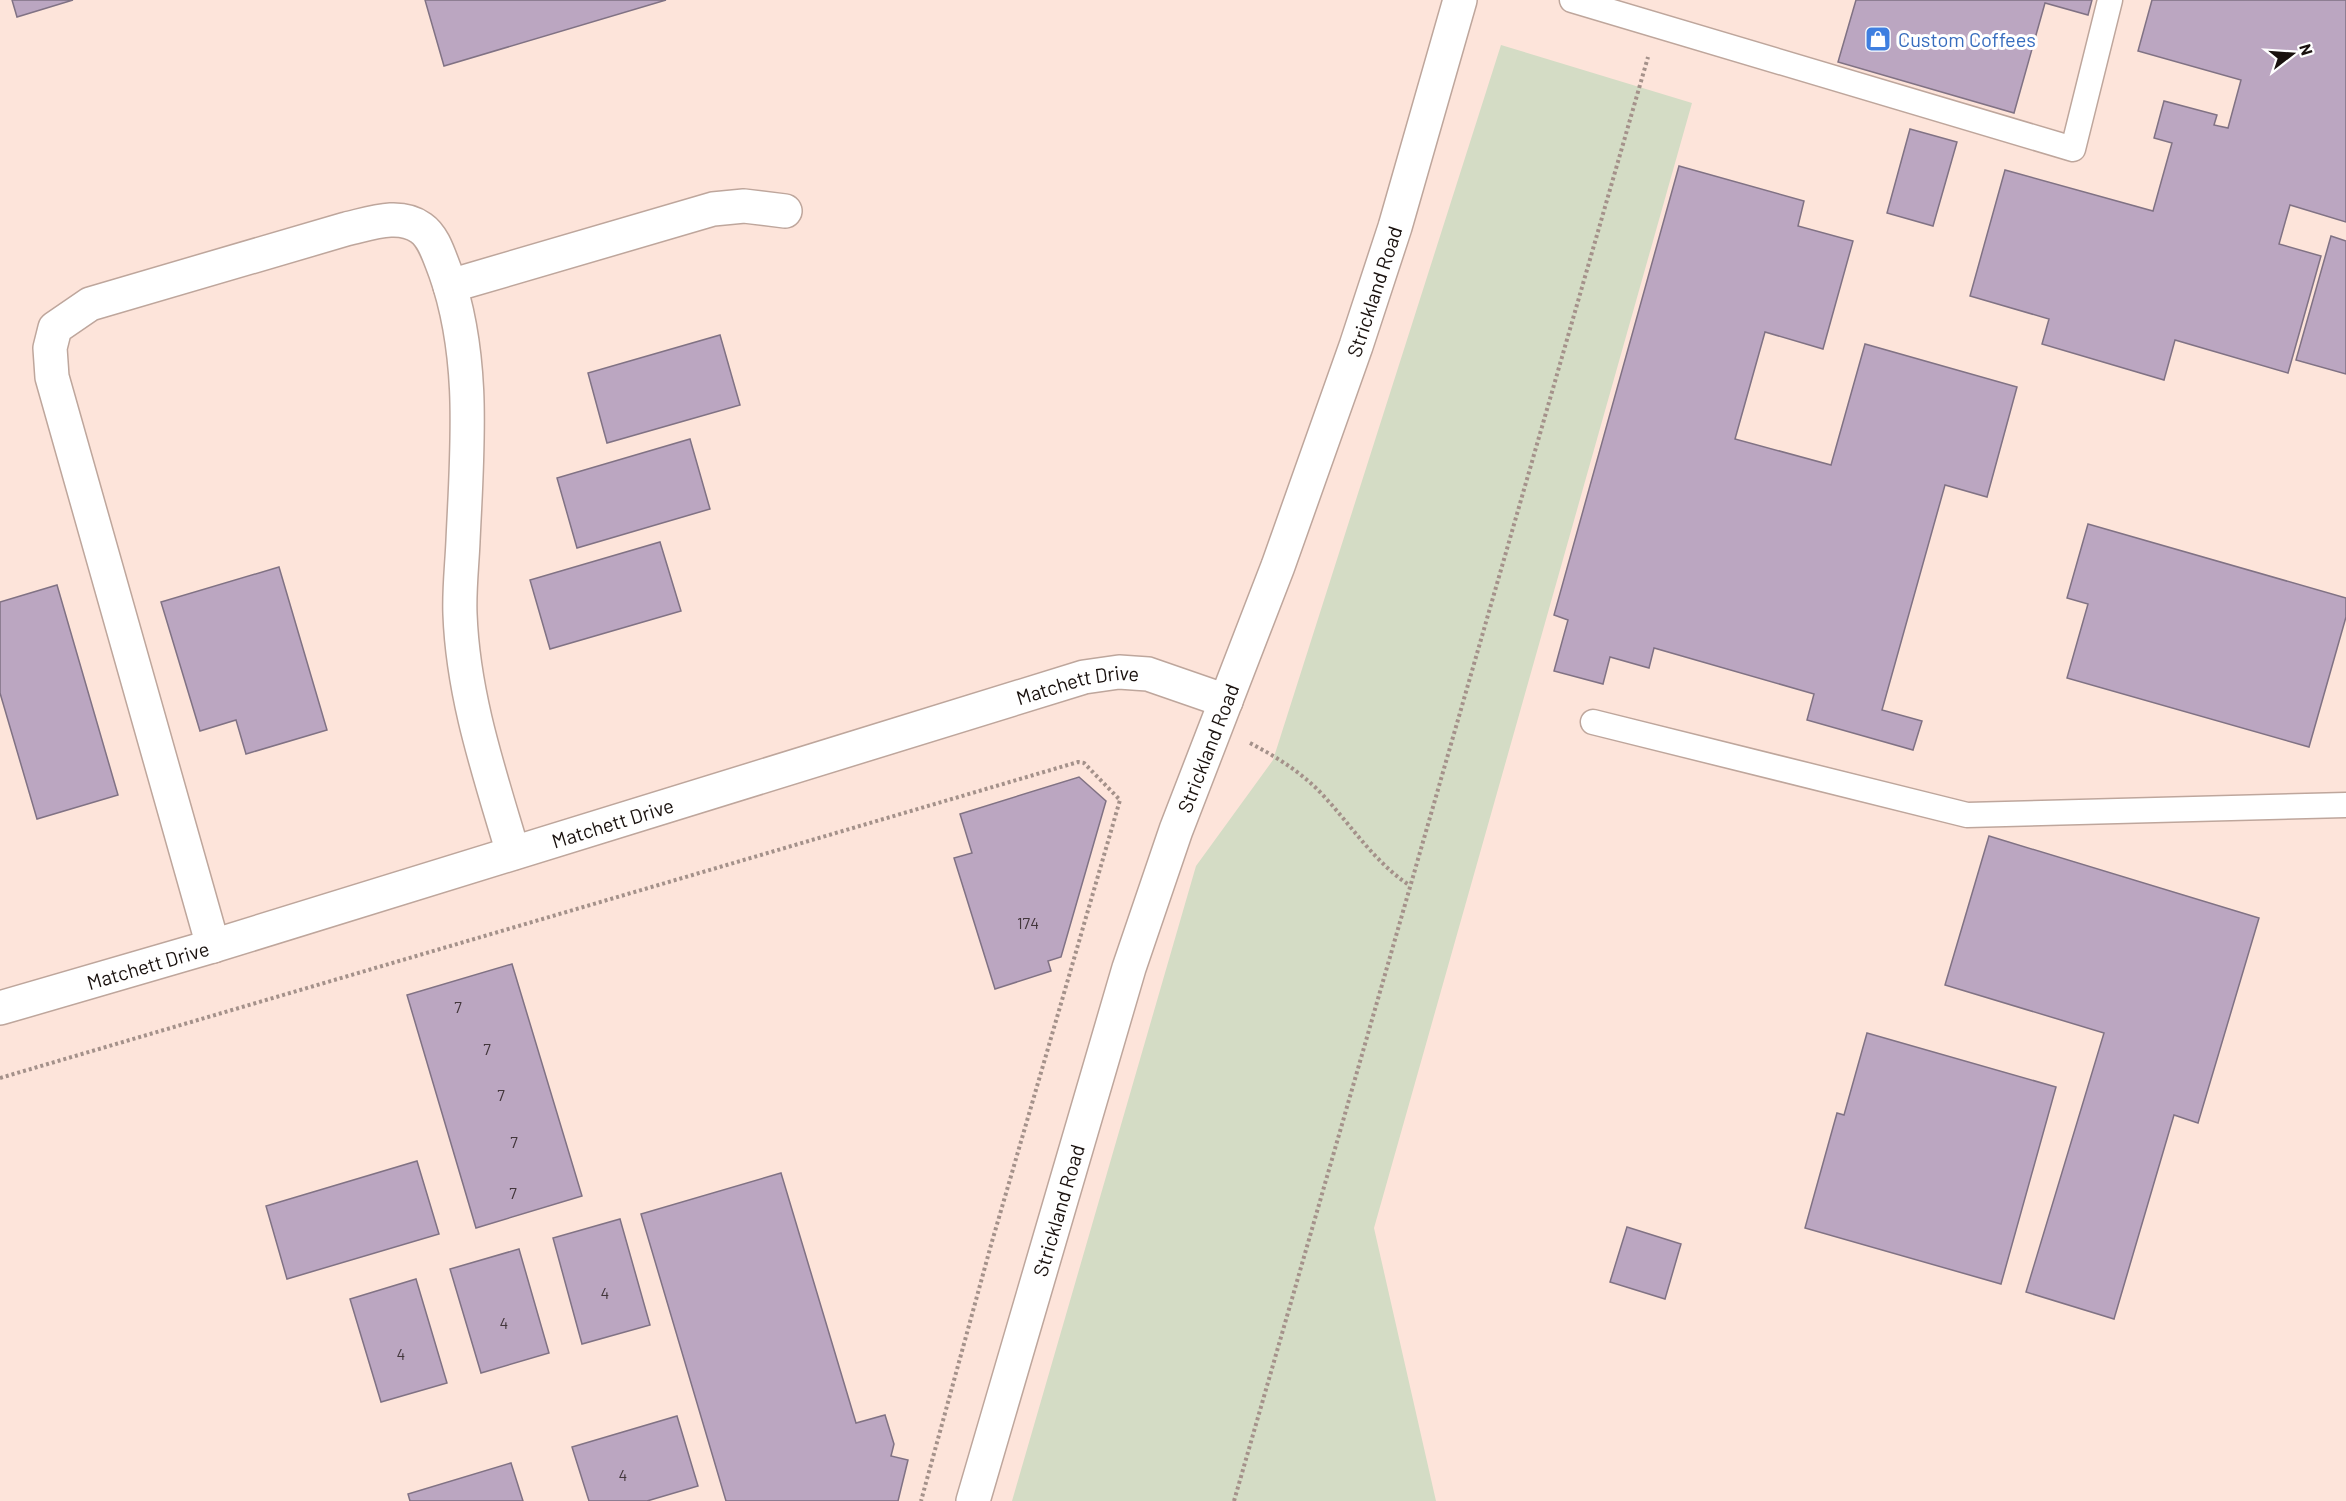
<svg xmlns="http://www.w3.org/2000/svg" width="2346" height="1501" font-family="Barlow,sans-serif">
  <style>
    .green { fill: #d4dcc5 }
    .building { fill: #bba6c1; stroke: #807284; stroke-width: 1.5 }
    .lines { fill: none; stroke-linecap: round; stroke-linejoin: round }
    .lane-casing { stroke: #bea69c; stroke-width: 27 }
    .street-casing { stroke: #bea69c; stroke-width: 36 }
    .secondary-casing { stroke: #bea69c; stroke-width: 36 }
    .path { stroke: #a4918a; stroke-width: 4; stroke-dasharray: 3 3; stroke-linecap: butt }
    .lane { stroke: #fff; stroke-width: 24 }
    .street { stroke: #fff; stroke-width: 33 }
    .secondary { stroke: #fff; stroke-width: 33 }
    .labels { text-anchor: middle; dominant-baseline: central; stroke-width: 6; stroke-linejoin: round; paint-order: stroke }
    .number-label { font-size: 16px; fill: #42363b }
    .shop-label { font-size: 20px; fill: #366cbe; stroke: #fff; text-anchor: start }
    .street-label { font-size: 20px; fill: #19110e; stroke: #fff }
  </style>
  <rect width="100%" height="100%" fill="#fde4da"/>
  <polygon class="green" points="1501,45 1692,103 1374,1228 1436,1501 1012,1501 1196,866 1273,760"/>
  <g class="building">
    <polygon points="12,0 73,0 17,17"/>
    <polygon points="425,0 666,0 444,66"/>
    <polygon points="1856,0 2092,0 2088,15 2045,3 2014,113 1838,62"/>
    <polygon points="2152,0 2346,0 2346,222 2290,205 2279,244 2321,256 2288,373 2175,340 2164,380 2042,344 2049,319 1970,296 2005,170 2153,211 2172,143 2154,138 2164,101 2217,115 2214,125 2228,128 2241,80 2138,51"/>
    <polygon points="1910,129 1957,142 1933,226 1887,213"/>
    <polygon points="1679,166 1804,201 1798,226 1853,241 1823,349 1765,332 1735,439 1831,465 1865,344 2017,387 1987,497 1945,485 1882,710 1922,721 1913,750 1807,720 1814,694 1654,648 1649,668 1610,657 1603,684 1554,671 1568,620 1554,615"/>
    <polygon points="2331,236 2346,241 2346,374 2296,360"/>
    <polygon points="720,335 740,405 607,443 588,373"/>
    <polygon points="690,439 710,509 577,548 557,478"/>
    <polygon points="2088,524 2346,598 2346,617 2309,747 2067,678 2088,604 2067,598"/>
    <polygon points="660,542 681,611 550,649 530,580"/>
    <polygon points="279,567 327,730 246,754 236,720 200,731 161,602"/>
    <polygon points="57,585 118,795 37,819 0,693 0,602"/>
    <polygon points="1079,777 1106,801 1061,957 1048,961 1051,971 995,989 954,858 972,853 960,814"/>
    <polygon points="1989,836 2259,918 2198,1123 2174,1115 2114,1319 2026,1292 2104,1033 1945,985"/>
    <polygon points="512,964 582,1196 476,1228 407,995"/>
    <polygon points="1867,1033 2056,1087 2001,1284 1805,1228 1837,1113 1844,1115"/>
    <polygon points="417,1161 439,1234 287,1279 266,1206"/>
    <polygon points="781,1173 856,1423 885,1415 894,1444 891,1456 908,1460 898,1501 726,1501 641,1214"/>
    <polygon points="620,1219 650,1325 582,1344 553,1238"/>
    <polygon points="1627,1227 1681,1244 1665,1299 1610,1282"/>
    <polygon points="519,1249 549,1353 481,1373 450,1269"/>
    <polygon points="416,1279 447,1383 381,1402 350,1299"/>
    <polygon points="677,1416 698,1486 647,1501 589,1501 572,1447"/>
    <polygon points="511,1463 523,1501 410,1501 408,1494"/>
  </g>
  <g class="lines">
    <g class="lane-casing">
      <g id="lane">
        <polyline points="1572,0 2073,149 2110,0"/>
        <polyline points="1593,722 1967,815 2346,805"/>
      </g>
    </g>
    <g class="street-casing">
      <g id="street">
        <polyline points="450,286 713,209 744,206 785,211"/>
        <path d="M213,946L52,377L50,348L55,328L90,304L346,229C369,224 399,212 421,228C434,237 439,256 445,271C476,358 467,451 463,541C462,565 459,590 460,614C463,697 490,775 513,853"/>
        <path id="s1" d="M0,1008L213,946L1084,677L1119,672L1148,674L1226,701"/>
      </g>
    </g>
    <g class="secondary-casing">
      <g id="secondary">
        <path id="s2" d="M973,1501L1129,968L1176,830L1278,566L1356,346L1395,227L1460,0"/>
      </g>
    </g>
    <g class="path">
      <path d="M1250,743C1275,756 1299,771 1319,791C1350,823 1372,860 1409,885"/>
      <polyline points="0,1078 1078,762 1084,763 1120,800 991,1245 921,1501"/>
      <polyline points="1234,1501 1648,57"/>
    </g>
    <use href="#lane" class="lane"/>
    <use href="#street" class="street"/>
    <use href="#secondary" class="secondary"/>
  </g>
  <defs>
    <g id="shop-square" transform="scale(1.35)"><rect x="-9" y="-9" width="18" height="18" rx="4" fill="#3f7fe0" stroke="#fff"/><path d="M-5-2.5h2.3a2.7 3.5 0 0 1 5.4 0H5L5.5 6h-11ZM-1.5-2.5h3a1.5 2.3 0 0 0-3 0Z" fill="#fff"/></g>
  </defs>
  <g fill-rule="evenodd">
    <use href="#shop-square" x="1878" y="39"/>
  </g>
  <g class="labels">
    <g class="number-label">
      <text x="1028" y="922">174</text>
      <text x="458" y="1006">7</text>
      <text x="487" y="1048">7</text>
      <text x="501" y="1094">7</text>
      <text x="514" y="1141">7</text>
      <text x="513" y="1192">7</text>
      <text x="605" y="1292">4</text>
      <text x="504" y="1322">4</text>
      <text x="401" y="1353">4</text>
      <text x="623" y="1474">4</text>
    </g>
    <g class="shop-label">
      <text x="1898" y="39">Custom Coffees</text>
    </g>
    <g class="street-label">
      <text stroke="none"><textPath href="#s2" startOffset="1275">Strickland Road</textPath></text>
      <text stroke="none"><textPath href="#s1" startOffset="1126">Matchett Drive</textPath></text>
      <text stroke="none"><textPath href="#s2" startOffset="789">Strickland Road</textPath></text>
      <text stroke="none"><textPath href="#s1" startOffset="640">Matchett Drive</textPath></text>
      <text stroke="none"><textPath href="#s1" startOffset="154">Matchett Drive</textPath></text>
      <text stroke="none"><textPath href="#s2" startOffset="303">Strickland Road</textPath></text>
    </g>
  </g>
  <g transform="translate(2292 54) rotate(73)" stroke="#ffffff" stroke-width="4.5" paint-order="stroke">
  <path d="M0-4.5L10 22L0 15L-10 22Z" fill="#19110e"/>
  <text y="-9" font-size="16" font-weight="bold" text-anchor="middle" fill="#19110e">N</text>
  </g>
</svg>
